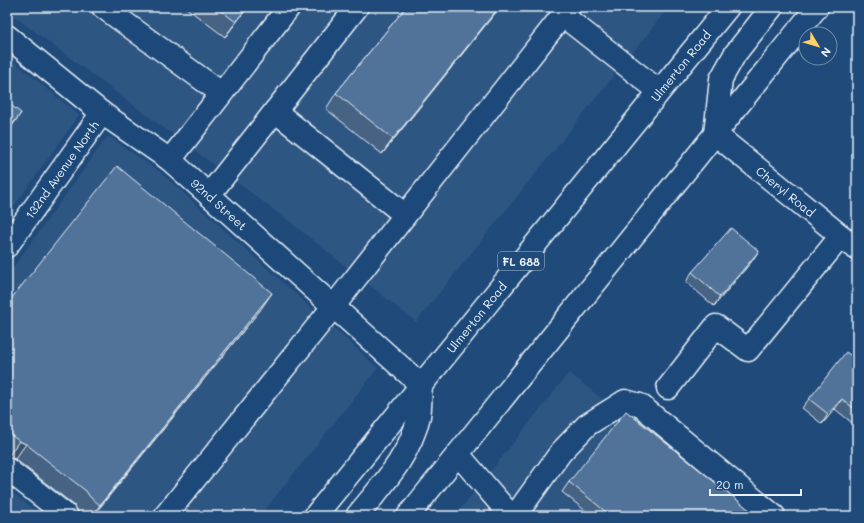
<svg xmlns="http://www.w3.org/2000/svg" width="864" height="523" font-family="Mali,sans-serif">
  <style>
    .built { fill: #2e5683 }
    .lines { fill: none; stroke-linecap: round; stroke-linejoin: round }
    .minor-casing { stroke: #e8f1f8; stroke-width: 25 }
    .major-casing { stroke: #e8f1f8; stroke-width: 25 }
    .minor { stroke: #1f4a7a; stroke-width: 22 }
    .major { stroke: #1f4a7a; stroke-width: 22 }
    .wall { fill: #466384; stroke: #e8f1f8 }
    .shaded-wall { fill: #39506b; stroke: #e8f1f8 }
    .building { fill: #517399; stroke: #e8f1f8 }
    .labels { text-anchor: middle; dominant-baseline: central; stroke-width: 4; stroke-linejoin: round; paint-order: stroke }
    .shield { fill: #1f4a7a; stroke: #acbfd2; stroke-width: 1 }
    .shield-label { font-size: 11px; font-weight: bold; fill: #e8f1f8 }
    .street-label { font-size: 12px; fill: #e8f1f8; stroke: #1f4a7a }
  </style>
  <rect width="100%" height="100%" fill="#1f4a7a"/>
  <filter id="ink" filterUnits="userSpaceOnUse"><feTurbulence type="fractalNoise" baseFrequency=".025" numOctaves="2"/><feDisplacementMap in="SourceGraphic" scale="8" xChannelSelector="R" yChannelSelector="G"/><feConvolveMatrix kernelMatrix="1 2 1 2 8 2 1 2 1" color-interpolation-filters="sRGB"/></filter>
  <g filter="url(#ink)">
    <g class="built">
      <polygon points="7,7 669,7 416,322 285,218 7,11"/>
      <polygon points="7,56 79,115 7,216"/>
      <polygon points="108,136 160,172 378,368 260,516 93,516 7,449 7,276"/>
      <polygon points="569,373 572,375 750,516 455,516"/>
      <polygon points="7,489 42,516 7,516"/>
    </g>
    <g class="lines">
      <g class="minor-casing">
        <g id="minor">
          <polyline points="103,7 221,93"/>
          <polyline points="562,15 659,91"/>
          <path id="s1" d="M7,36L102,113L170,160L421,385"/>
          <polyline points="275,111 405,215"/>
          <path id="s2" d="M715,134L857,249"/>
          <polyline points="170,160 289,7"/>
          <polyline points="209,195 357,7"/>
          <path id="s3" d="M7,246L102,113"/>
          <polyline points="668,388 716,326 748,350 841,236"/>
          <polyline points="458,454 511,516"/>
          <polyline points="7,469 67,516"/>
          <polyline points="165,516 333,307 569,7"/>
          <polyline points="515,516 561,452 587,425 625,401 640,405 774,516"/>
        </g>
      </g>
      <g class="major-casing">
        <g id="major">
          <polyline points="715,134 721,79 735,54 772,7"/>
          <path id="s4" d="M315,516L728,7"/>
          <path d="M357,516C382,485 410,456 419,416C421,406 420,395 421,385"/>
          <polyline points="408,516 817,7"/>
        </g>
      </g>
      <use href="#minor" class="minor"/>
      <use href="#major" class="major"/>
    </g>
    <g class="wall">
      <polygon points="185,7 248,7 225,37"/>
      <polygon points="406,7 500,7 382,154 326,109 336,93"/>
      <polygon points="752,261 714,306 686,282 692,272"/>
      <polygon points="7,304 261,309 93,516 83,516 79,513 75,506 15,459 7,456"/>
      <polygon points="857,360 857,427 835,409 822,424 802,408 809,399"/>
      <polygon points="569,482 757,516 592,516 562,492"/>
    </g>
    <g class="shaded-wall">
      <polygon points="247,7 248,7 225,37"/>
      <polygon points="499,7 500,7 382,154 393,139"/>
      <polygon points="21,113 10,129 7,133 7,132"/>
      <polygon points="759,251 752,261 714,306 720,297"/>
      <polygon points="272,293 261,309 92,516 100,505"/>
      <polygon points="842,399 835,409 822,424 828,414"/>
      <polygon points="19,441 26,444 15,459 8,457"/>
    </g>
    <g class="building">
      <polygon points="216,7 247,7 236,22"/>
      <polygon points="406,7 499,7 393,139 336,93"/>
      <polygon points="7,102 21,113 7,132"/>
      <polygon points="117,166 272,293 100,505 90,497 86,491 26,444 19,441 7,432 7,304"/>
      <polygon points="731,228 759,251 720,297 692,272"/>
      <polygon points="846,352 857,360 857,411 842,399 828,414 809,399"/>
      <polygon points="626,411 757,516 611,516 569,482"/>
    </g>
  </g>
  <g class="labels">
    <rect class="shield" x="498" y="252" width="46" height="18" rx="3"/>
    <g class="shield-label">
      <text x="521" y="261">FL 688</text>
    </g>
    <g class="street-label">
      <text stroke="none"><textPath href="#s4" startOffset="580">Ulmerton Road</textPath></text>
      <text stroke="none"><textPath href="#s3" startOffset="94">132nd Avenue North</textPath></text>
      <text stroke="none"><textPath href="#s2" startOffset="91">Cheryl Road</textPath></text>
      <text stroke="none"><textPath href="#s1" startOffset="271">92nd Street</textPath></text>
      <text stroke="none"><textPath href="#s4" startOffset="256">Ulmerton Road</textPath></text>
    </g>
  </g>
  <rect width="864" height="523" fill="none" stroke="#1f4a7a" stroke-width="24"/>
  <rect x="12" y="12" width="840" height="499" fill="none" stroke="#e8f1f8" stroke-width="1.5" filter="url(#ink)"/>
  <g transform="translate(818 46) rotate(128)"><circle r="19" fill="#1f4a7a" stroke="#6f8dac"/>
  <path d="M0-3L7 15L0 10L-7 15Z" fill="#ffd166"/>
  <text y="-6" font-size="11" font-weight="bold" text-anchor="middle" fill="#e8f1f8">N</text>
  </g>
  <path d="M710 489v6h91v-6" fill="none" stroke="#e8f1f8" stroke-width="2"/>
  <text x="716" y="489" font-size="12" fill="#e8f1f8" stroke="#1f4a7a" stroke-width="3" paint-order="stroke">20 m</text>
</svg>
